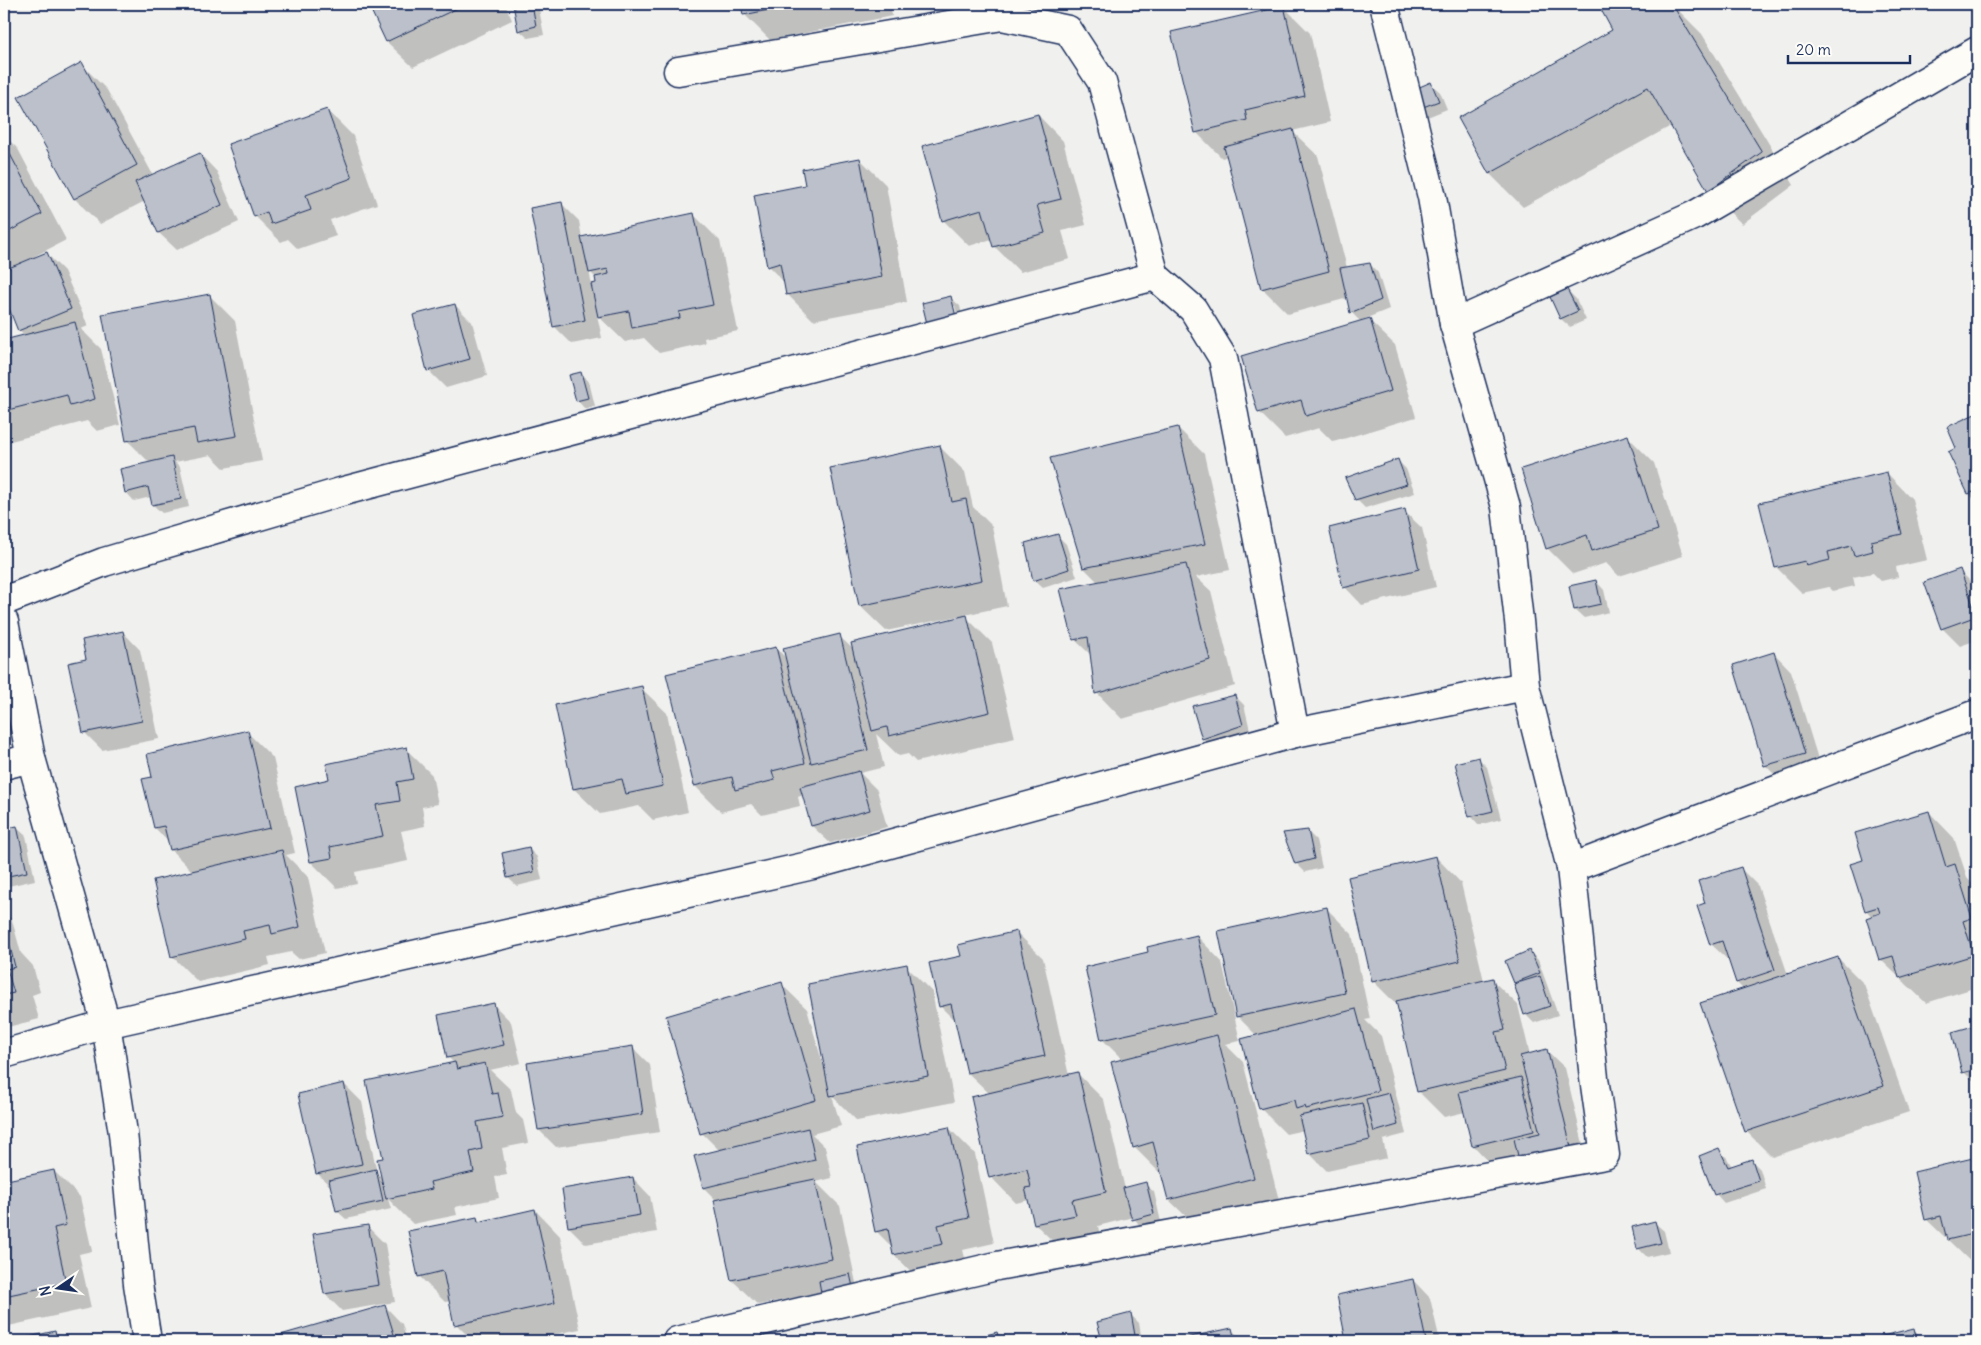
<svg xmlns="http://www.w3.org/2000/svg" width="1981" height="1345" font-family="Delius,sans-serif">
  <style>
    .shadow { fill: #0003; fill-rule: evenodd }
    .building { fill: #bbc0ca; stroke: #1b2f5e }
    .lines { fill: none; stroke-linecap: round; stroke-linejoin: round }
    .street-casing { stroke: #1b2f5e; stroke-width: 31 }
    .street { stroke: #fdfcf7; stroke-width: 28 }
  </style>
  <rect width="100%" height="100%" fill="#f0f0ee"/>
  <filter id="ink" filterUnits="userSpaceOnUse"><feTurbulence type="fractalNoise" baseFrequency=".02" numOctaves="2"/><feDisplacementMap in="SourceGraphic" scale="10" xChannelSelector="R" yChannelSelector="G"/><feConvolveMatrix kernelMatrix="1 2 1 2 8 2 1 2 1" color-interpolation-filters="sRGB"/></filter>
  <g filter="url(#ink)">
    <g class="shadow">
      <polygon points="369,4 505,4 512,20 413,67 387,42"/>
      <polygon points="514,4 538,4 544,35 528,38 519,30"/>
      <polygon points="742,4 890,4 892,16 770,40 744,14"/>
      <polygon points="1600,4 1672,4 1702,34 1794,185 1742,224 1708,191 1671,126 1523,207 1490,174 1614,31"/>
      <polygon points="1284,7 1310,33 1330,122 1292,131 1318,156 1347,268 1370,264 1378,273 1389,309 1362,320 1363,321 1369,320 1395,345 1416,417 1333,442 1319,428 1285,438 1259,412 1361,322 1351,312 1348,298 1288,314 1262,288 1228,156 1222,158 1196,132"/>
      <polygon points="81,64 107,90 153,175 200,154 217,172 239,222 177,250 159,233 145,201 100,224 75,199"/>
      <polygon points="1431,84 1440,92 1447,109 1425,118 1417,110"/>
      <polygon points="327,110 353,136 377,204 330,220 336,236 298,249 288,239 281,242 255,216"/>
      <polygon points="1038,115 1063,141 1086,225 1062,231 1070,259 1020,272 994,246 992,239 969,246 943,220"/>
      <polygon points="4,135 18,149 66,240 35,256 36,258 47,254 64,271 88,326 81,329 101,349 120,425 97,431 87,421 7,442 4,439 4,342 26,336 19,330 4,293"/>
      <polygon points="860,159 886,185 907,302 813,320 787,294 785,283 768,266 806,186"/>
      <path d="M561,203L579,221L582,238L694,215L720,241L738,331L704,338L705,343L659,353L644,338L625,342L597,315L602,338L572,344L554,326ZM589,271L597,279L598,284L592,285Z"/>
      <polygon points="1567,290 1576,299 1586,320 1570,327 1561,319 1551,297"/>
      <polygon points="209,295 235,321 262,461 224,468 211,455 175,462 180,467 189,507 162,513 153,505 151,497 134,501 126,492 150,463 127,440"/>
      <path d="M951,298L960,306L965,330L937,336ZM952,306H955L960,327Z"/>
      <polygon points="455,305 472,322 487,376 446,388 428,370"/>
      <polygon points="581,373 589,382 595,406 585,409 577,400"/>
      <polygon points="1977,415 1977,502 1969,494 1957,448 1949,428"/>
      <polygon points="1178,428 1204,454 1230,570 1196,577 1211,591 1235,686 1122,719 1097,693 1092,656 1074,639 1099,583 1084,568"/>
      <polygon points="1628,437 1654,463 1683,556 1619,576 1606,563 1573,574 1547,548"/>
      <polygon points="940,447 965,472 973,507 992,526 1007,606 964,615 992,643 1015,738 916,762 908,754 899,756 876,734 884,767 860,773 877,790 887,827 830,843 812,826 803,795 798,797 800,806 762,815 751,804 721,812 695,786 776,648 787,659 839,636 854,650 960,618 959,616 886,631 860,606"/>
      <polygon points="1398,461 1406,469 1415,493 1365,508 1356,499"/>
      <polygon points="1887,473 1912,499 1927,560 1896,567 1898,577 1881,581 1873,573 1853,577 1855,586 1833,591 1829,587 1802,593 1776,567"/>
      <polygon points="1404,511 1422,528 1436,587 1362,605 1345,587"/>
      <polygon points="1058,536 1066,544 1077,577 1043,588 1034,580"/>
      <polygon points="1960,571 1977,588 1977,640 1960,646 1943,629 1926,583"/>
      <polygon points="1596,581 1604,590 1609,612 1584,618 1575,610 1571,587"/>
      <polygon points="123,632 140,650 159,739 102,750 84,732 87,660"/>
      <polygon points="1774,653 1791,671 1822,772 1783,783 1766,766 1735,666"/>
      <polygon points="641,688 667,713 688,812 653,820 639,806 600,814 574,789"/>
      <polygon points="1235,696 1244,705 1251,734 1211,747 1203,738"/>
      <polygon points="247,732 273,758 295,853 286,855 308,877 325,953 299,959 291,952 268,957 270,965 198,982 172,956 193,872 171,850 169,842 155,828 154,778"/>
      <polygon points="406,749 432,775 438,804 422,807 425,826 401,831 408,861 355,872 357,884 337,888 311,862 296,787 331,780"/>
      <polygon points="1478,758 1487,767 1501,819 1479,825 1471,816"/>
      <polygon points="1929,812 1954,838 1967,877 1977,888 1977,987 1926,1003 1880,959 1872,917 1866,910 1865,861"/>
      <polygon points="17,828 26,836 35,880 4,887 4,830"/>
      <polygon points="1307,831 1316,840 1322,868 1305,872 1296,863"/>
      <polygon points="529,849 537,857 542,880 517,886 508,878"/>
      <polygon points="1436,857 1461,883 1484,981 1492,980 1518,1005 1530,1055 1547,1051 1565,1068 1588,1165 1520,1156 1490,1163 1473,1145 1465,1112 1444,1117 1418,1091 1398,1006 1373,981"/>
      <polygon points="1741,869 1758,886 1788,975 1838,958 1864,984 1909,1112 1772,1157 1746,1131 1744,990 1737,983 1730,962 1712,945 1699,907 1707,904"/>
      <polygon points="1326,908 1352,934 1370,1019 1365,1020 1381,1036 1406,1134 1383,1140 1387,1158 1327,1171 1309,1153 1304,1130 1286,1134 1260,1108 1257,1036 1237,1016"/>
      <polygon points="4,911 12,920 21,953 33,966 40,992 32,995 39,1019 4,1028"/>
      <polygon points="1017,933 1043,958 1069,1076 1078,1074 1104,1100 1125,1189 1145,1184 1154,1192 1161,1222 1142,1228 1133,1217 1098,1226 1101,1240 1061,1249 1035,1224 1029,1200 1016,1203 991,1177 990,1094 968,1073 957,1023 940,1006 962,957"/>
      <polygon points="1197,936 1222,962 1240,1041 1225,1044 1243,1062 1280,1204 1195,1225 1169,1200 1162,1172 1160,1173 1134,1147 1123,1060 1102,1039"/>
      <polygon points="1530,952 1538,960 1558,1015 1534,1023 1525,1014 1517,985 1515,982"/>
      <polygon points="906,966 932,992 954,1102 857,1121 832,1096 841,1126 812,1134 825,1147 832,1178 816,1182 840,1206 856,1283 863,1305 822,1292 758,1305 732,1280 716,1200 704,1188 696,1157 720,1151 702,1133 781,984 807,1009 824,1068"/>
      <polygon points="494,1005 511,1022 521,1063 490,1070 511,1090 516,1113 523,1120 528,1143 502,1148 507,1175 495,1177 499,1198 455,1207 457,1215 413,1224 388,1199 391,1209 346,1219 337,1211 332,1188 317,1173 344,1084 362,1102 377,1173 383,1179 384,1159 454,1063 448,1057"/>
      <polygon points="1977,1026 1977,1079 1972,1080 1964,1072 1953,1033"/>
      <polygon points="633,1048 650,1065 660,1132 556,1147 539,1130"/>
      <polygon points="949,1128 975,1154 994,1243 963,1250 968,1270 920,1280 894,1255 893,1248 877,1232"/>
      <polygon points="1719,1150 1727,1158 1732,1167 1752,1161 1760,1169 1766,1189 1724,1203 1716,1194"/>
      <polygon points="1977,1158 1977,1264 1974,1265 1926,1219 1915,1173"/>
      <polygon points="54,1171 80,1197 92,1251 79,1254 91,1308 4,1327 4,1195 10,1194"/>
      <polygon points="633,1178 650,1196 657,1232 586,1244 569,1227"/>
      <polygon points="535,1210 560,1236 580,1329 522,1341 473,1341 456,1324 451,1301 445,1302 419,1276 477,1218 481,1222"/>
      <polygon points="1655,1223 1664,1231 1669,1252 1647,1257 1639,1249 1634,1228"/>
      <polygon points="368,1227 385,1244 395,1302 342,1311 325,1294"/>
      <polygon points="1413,1280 1430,1298 1440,1341 1348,1341 1339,1296"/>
      <polygon points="385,1306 402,1324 407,1341 280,1341 279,1337"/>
      <polygon points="1131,1315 1139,1323 1142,1341 1103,1341 1099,1323"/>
      <polygon points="1232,1330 1243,1341 1177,1341"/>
      <polygon points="1913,1330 1925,1341 1868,1341"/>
      <polygon points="54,1332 63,1341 16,1341"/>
      <polygon points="997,1334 1004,1341 974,1341 973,1340"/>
    </g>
    <g class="building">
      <polygon points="368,4 466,4 386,42"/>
      <polygon points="513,4 532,4 536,26 518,31"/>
      <polygon points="741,4 799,4 743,15"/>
      <polygon points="1598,4 1672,4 1762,152 1708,191 1648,87 1489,174 1458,118 1612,30"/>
      <polygon points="1284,6 1305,96 1245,110 1247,120 1195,133 1171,32"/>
      <polygon points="1977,61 1977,88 1969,64"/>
      <polygon points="82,62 137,165 74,199 18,97"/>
      <polygon points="1431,82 1439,101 1415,110 1408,92"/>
      <polygon points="327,109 352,178 306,195 311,210 271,224 267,212 254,217 228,144"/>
      <polygon points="1038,114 1061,199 1037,205 1045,233 993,247 982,209 942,221 922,146"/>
      <polygon points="1293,129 1329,271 1261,289 1224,147"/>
      <polygon points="4,143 42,214 4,234"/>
      <polygon points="200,153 222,205 158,233 135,182"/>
      <polygon points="860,158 882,277 786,295 780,263 767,267 754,195 805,185 802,169"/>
      <polygon points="562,202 585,320 553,327 530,208"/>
      <polygon points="694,213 713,305 679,312 680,318 632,328 629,311 598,317 591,284 596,283 595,277 609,274 608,269 589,273 581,237"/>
      <polygon points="47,252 71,309 18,331 4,296 4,270"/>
      <polygon points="1370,263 1381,300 1350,313 1340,268"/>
      <polygon points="1567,289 1578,311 1560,319 1550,297"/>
      <polygon points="210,294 237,436 197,443 194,428 126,441 102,314"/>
      <polygon points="951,296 957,321 928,328 922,303"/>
      <polygon points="455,304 470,359 427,371 413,315"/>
      <polygon points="1370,318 1391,391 1306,416 1301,400 1258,413 1241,356"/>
      <polygon points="75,322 95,399 70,406 67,395 4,411 4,340"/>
      <polygon points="581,372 588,398 576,401 569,375"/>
      <polygon points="1977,413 1977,495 1976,491 1968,494 1948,452 1956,448 1947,427"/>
      <polygon points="1178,427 1205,544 1083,568 1050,458"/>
      <polygon points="1628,435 1658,530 1592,551 1587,535 1546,549 1521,469"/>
      <polygon points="940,445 952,502 966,499 982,580 859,606 830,468"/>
      <polygon points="172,457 181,499 152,505 148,487 125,493 120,469"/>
      <polygon points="1398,459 1407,484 1355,500 1345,478"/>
      <polygon points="1887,472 1902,534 1871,541 1873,551 1854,556 1851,546 1828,552 1830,560 1806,566 1805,561 1775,568 1759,503"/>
      <polygon points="1405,509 1419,569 1343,588 1329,528"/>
      <polygon points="1058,534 1069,569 1033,581 1025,543"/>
      <polygon points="1186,564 1210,660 1095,694 1088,637 1073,640 1060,589"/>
      <polygon points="1960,569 1977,616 1941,629 1924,582"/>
      <polygon points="1596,580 1601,604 1574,610 1569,586"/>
      <polygon points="967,615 990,712 889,736 887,727 872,731 851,643"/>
      <polygon points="123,631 142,721 83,733 68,663 86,659 82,640"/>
      <polygon points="840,634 868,750 811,763 783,648"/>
      <polygon points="776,647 805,763 772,771 775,780 735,790 732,777 694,786 666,674"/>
      <polygon points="1774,652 1805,754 1764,766 1733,665"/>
      <polygon points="642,686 663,786 626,794 622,779 573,789 555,705"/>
      <polygon points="1235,695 1243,725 1202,739 1192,706"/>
      <polygon points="248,730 270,828 170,850 164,826 154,828 142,779 152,777 147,754"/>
      <polygon points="407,747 413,779 397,782 400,801 376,805 383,836 330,847 332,858 310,862 295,787 329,779 326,764"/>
      <polygon points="1479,757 1493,811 1469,817 1455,763"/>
      <polygon points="859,771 870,810 811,826 800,787"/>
      <polygon points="1929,811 1946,867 1955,864 1972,918 1963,921 1974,955 1899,978 1893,956 1879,960 1866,918 1880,913 1878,907 1865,911 1850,864 1863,860 1855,833"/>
      <polygon points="17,826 27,872 4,877 4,829"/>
      <polygon points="1308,830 1314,859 1295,864 1283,833"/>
      <polygon points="529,847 534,872 507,878 502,853"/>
      <polygon points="282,850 300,927 272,934 270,925 243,931 245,939 171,957 153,880"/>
      <polygon points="1436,856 1460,961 1372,982 1348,877"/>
      <polygon points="1741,867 1775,970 1736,983 1722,941 1710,945 1697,906 1705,903 1698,881"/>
      <polygon points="1327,907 1345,993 1236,1017 1218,931"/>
      <polygon points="1017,931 1045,1056 967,1073 951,1004 939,1007 929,963 961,956 958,945"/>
      <polygon points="1197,935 1215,1015 1101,1040 1085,967 1148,952 1147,947"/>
      <polygon points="8,938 15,967 7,969 14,993 4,995 4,939"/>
      <polygon points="1530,950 1540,973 1514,983 1505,961"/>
      <polygon points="1838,957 1884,1086 1745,1132 1700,1003"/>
      <polygon points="907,964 928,1076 830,1096 808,984"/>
      <polygon points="1540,976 1550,1006 1524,1015 1514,984"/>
      <polygon points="1493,978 1505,1030 1496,1032 1505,1071 1417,1092 1396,1001"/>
      <polygon points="782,982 816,1100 700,1134 666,1016"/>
      <polygon points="494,1003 504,1045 447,1058 438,1015"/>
      <polygon points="1356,1009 1378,1091 1306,1109 1305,1106 1296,1109 1294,1100 1259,1109 1241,1039"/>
      <polygon points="1977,1025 1977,1069 1962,1073 1952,1032"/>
      <polygon points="1217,1035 1254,1178 1168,1200 1153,1142 1133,1148 1111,1062"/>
      <polygon points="633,1046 643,1114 538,1130 527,1063"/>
      <polygon points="1547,1049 1571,1147 1519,1160 1514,1139 1540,1133 1520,1056"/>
      <polygon points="455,1062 457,1069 485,1063 492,1094 498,1093 503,1117 477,1122 482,1149 470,1152 474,1172 430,1182 432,1189 386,1199 377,1159 383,1158 366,1081"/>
      <polygon points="1078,1072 1106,1192 1072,1200 1076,1215 1034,1224 1025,1188 1031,1187 1027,1169 989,1178 971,1097"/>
      <polygon points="1521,1077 1534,1131 1472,1146 1459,1092"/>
      <polygon points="344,1083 362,1164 316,1174 298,1094"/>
      <polygon points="1389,1093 1398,1125 1374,1132 1366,1099"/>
      <polygon points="1362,1103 1370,1140 1308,1154 1299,1116"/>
      <polygon points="949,1127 969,1218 938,1225 943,1244 893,1255 888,1229 875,1232 857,1147"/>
      <polygon points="808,1128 815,1160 703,1188 694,1156"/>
      <polygon points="1719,1148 1728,1167 1752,1159 1759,1181 1714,1195 1699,1156"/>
      <polygon points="1977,1157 1977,1233 1947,1240 1941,1216 1925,1220 1914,1172"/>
      <polygon points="376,1169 383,1201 336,1211 329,1180"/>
      <polygon points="54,1170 66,1225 54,1228 66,1283 4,1296 4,1194 9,1193 7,1180"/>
      <polygon points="633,1177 640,1215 568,1227 562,1189"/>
      <polygon points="815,1179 832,1259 731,1280 714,1200"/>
      <polygon points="1146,1182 1154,1214 1132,1220 1123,1188"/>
      <polygon points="535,1209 555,1303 454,1325 443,1271 418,1277 408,1231 477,1217 478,1222"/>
      <polygon points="1655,1221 1661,1243 1637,1249 1632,1227"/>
      <polygon points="368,1225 379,1285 324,1294 313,1234"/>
      <polygon points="850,1274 855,1296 823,1304 819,1281"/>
      <polygon points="1413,1279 1426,1341 1346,1341 1337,1295"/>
      <polygon points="385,1305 396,1341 278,1341 277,1336"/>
      <polygon points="1131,1313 1136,1341 1102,1341 1097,1322"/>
      <polygon points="1232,1328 1235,1341 1171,1341"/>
      <polygon points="1914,1328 1917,1341 1863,1341"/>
      <polygon points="55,1331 57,1341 11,1341"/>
      <polygon points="997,1332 1000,1341 972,1341 972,1339"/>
    </g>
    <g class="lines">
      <g class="street-casing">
        <g id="street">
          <polyline points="678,71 1002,16 1068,30 1102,82 1155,276 1193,309 1223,358 1295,733"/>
          <polyline points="1454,324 1695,215 1977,51"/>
          <polyline points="4,601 104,562 344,491 1155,276"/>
          <polyline points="4,622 31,758 106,1024 123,1133 138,1284 147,1341"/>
          <polyline points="4,765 31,758"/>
          <polyline points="1571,868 1977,714"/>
          <polyline points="4,1054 106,1024 813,865 1295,733 1525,686"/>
          <polyline points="677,1341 997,1266 1605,1155 1594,1078 1571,868 1525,686 1519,621 1506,507 1454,324 1432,197 1384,4"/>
        </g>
      </g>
      <use href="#street" class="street"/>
    </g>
  </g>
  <rect width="1981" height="1345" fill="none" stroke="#fdfcf7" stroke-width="20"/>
  <rect x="10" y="10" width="1961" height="1325" fill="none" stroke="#1b2f5e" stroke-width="2" filter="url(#ink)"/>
  <g transform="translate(58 1288) rotate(257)" stroke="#fdfcf7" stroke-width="4" paint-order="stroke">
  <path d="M0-4L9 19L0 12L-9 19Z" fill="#1b2f5e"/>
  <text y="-8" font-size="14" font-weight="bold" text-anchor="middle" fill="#1b2f5e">N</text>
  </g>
  <path d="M1788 55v8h122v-8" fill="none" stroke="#1b2f5e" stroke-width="2.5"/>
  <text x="1796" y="55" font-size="15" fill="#1b2f5e" stroke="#fdfcf7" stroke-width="4" paint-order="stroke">20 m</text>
</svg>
